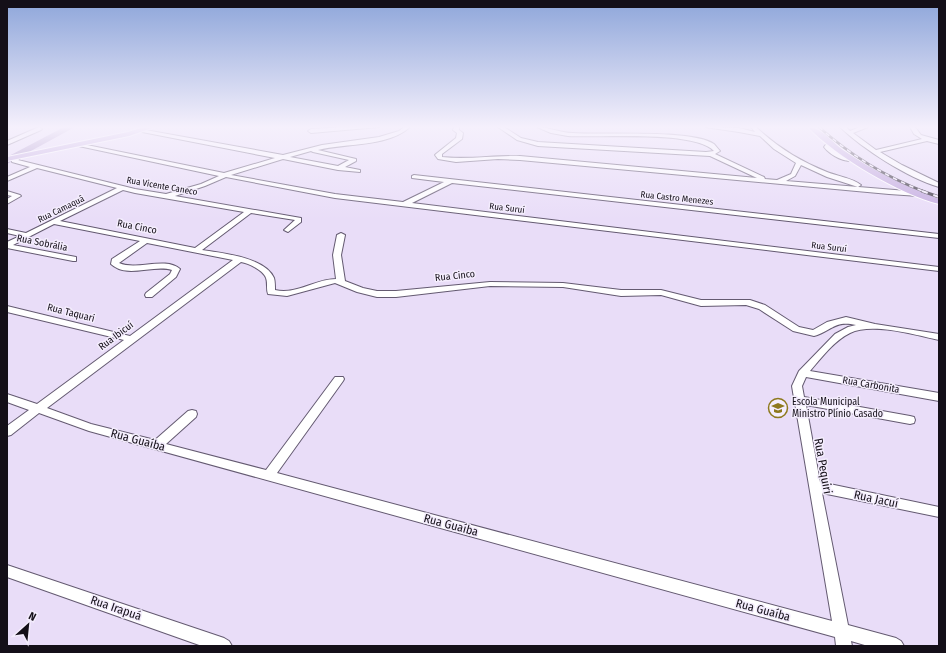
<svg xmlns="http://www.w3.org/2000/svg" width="946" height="653" font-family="'Fira Sans Condensed',sans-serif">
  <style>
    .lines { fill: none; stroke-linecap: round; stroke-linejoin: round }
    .river { fill: #a891c5; fill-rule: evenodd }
    .minor-casing { stroke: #645a71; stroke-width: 2 }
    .major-casing { stroke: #fff; stroke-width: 2 }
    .minor { fill: #fff; fill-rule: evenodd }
    .major { fill: #c5ade0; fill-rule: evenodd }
    .rail-far1-casing { stroke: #46404d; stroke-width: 2.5 }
    .rail-casing { stroke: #46404d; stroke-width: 3 }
    .rail-far1 { stroke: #f4edfd; stroke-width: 1.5; stroke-dasharray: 4.5; stroke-linecap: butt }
    .rail { stroke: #f4edfd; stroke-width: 2; stroke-dasharray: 6; stroke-linecap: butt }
    .labels { text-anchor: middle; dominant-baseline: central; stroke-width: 3; stroke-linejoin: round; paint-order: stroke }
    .far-street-label { font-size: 9px; fill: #140f18; stroke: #f4edfd }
    .street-label { font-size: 10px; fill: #140f18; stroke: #f4edfd }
    .poi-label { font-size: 10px; fill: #140f18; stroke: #f4edfd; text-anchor: start }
    .near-street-label { font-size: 12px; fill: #140f18; stroke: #f4edfd }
  </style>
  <rect width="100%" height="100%" fill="#e9ddf8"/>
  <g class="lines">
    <polygon class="river" points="64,127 75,127 7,164 7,157"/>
    <g class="minor-casing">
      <g id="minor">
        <polygon points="39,127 42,129 41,130 7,145 7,141"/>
        <polygon points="346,127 379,127 311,133 308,131 311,129"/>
        <path d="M404,127H410C388,147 346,143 318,150L356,159V161L345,167L360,170V172L338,170L283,159L231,175L335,194L403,202L444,182L412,178V176L414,175L939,234V238L452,183L412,203L939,267V271L335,198L226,177L205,186L175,196L301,218V222L288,232L284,230L295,220L251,213L202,250C221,253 265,257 274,278C275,281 275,287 275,290C297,295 315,279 336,279L333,255L337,235L341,233L345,235L341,255L345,281L363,288L377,291H396L490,282L563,283L621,290H661L701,300H750L765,305L799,327L813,330L827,322L846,317L875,324L939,334V340C916,335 872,322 850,333C834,341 822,357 810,371L939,393V401L806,377L802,386L804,397L910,416L914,417L915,420L914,423L910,424L806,405L820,482L939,507V517L822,493L848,625L896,638L901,641L904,646H868L851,641L852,646H836L835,637L89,431L39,413L11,435L7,436V426L29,410L7,402V394L37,404L124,340L7,312V306L130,336L233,260L147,243L119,263C137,271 165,256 180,269L176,277L152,297H146L145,295L146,293L170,274L172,270C153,264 127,279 111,264L112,259L140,241L54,224L13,245L76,257V261H73L7,248V242L20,236L7,233V229L26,233L117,188L37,168L7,181V177L30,167L12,162V160L17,156L22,157L18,160L135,189L166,194L201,184L219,176L74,145L77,143L224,173L275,158L137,131L140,129L283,155L322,145L379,137L399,131ZM311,151L313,152L349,160L338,166L290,157ZM123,190L135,193L244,212L195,248L60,221ZM241,262C248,263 263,270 266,278C268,283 266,289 268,294L287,296L335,283L357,292L377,297H396L490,286L563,287L621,296L661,295L701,306L746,305L759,309L793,331L814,336C832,331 834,320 856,325L848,327L835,334L799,371L792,386L794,398L793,400L795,403L832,621L277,473L343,381L344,379L343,377H335L266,470L166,444L196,417L197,414L196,411L192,410L188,411L155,440L91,424L47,408Z"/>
        <path d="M454,127H459V130L463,133L462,139L442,154V157C468,160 494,155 520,156L757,178L710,156L538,146L517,140L498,127H504L521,138L538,142L706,152L714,151C694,130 598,138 568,136L551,133L537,127C549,127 560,133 573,133C602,135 693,129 714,144C716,146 718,149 720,151L715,154L764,177L765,179L777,180L791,174L796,163L774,149L760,136L739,132L705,127L739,128L755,132L751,127H756C777,147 800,161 827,172C837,176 852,178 861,185L858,187L827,177L801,165L795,176L786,181L919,192L922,194L919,196L889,194L520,160L498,159L456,162L438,159L435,155L436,154L456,138L457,133L453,130Z"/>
        <path d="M840,127H846L850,131L860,127H868L853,133L876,150L922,139L914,134L910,127H915L921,135L939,140V144L927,141L880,152L902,165L939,183V187C908,178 863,149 840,127Z"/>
        <path d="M827,143H831L830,147L840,154L856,159C847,165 830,155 824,147Z"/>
        <polygon points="7,191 20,195 21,196 7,204 7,199 12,196 7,195"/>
        <polygon points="7,565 224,638 229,641 232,646 202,646 7,577"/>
      </g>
    </g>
    <g class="major-casing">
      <g id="major">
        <polygon points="144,127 155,127 129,136 7,161 7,157 128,132"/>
        <path d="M808,127C821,127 833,143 843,150C873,171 906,186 939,199V204C901,195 835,156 808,127Z"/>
      </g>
    </g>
    <use href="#minor" class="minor"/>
    <use href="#major" class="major"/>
    <g class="rail-far1-casing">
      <path id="rail-far1" d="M819,127C850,155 886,177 925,192"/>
    </g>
    <g class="rail-casing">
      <polyline id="rail" points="922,191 939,197"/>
    </g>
    <use href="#rail-far1" class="rail-far1"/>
    <use href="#rail" class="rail"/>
  </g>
  <linearGradient id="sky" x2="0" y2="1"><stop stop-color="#8ea6da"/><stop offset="0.58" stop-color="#f5f0fc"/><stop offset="1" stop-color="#f5f0fc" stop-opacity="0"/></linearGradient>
  <rect width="946" height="219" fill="url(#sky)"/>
  <defs>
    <g id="school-ring" transform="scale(1)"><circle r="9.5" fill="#f4edfd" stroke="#8e791e" stroke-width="1.5"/><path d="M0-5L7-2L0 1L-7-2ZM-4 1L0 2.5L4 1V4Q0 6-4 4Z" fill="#8e791e"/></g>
  </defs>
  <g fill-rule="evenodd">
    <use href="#school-ring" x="778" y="408"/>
  </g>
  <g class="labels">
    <g class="far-street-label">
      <text transform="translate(162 186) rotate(10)">Rua Vicente Caneco</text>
      <text transform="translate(677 198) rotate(6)">Rua Castro Menezes</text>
      <text transform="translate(507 208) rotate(7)">Rua Suruí</text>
      <text transform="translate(61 209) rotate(-26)">Rua Camaquã</text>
      <text transform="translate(829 247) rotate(7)">Rua Suruí</text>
    </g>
    <g class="street-label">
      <text transform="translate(137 227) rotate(11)">Rua Cinco</text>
      <text transform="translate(42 243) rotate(11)">Rua Sobrália</text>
      <text transform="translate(455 276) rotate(-6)">Rua Cinco</text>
      <text transform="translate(71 313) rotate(14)">Rua Taquari</text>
      <text transform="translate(116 336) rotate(-37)">Rua Ibicuí</text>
      <text transform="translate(871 385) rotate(10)">Rua Carbonita</text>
    </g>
    <g class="poi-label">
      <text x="792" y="402">Escola Municipal<tspan x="792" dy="12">Ministro Plínio Casado</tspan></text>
    </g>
    <g class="near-street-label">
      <text transform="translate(138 440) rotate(15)">Rua Guaíba</text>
      <text transform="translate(823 466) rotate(80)">Rua Pequiri</text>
      <text transform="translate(876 499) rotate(12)">Rua Jacuí</text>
      <text transform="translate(451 525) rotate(15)">Rua Guaíba</text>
      <text transform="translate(116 608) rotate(19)">Rua Irapuá</text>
      <text transform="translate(763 610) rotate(15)">Rua Guaíba</text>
    </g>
  </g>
  <rect width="946" height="653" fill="none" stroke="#140f18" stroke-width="16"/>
  <g transform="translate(28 625) rotate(27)" stroke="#f4edfd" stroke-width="3" paint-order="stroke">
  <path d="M0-3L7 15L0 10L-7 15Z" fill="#140f18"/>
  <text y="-6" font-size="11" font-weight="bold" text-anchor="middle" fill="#140f18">N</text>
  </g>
</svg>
